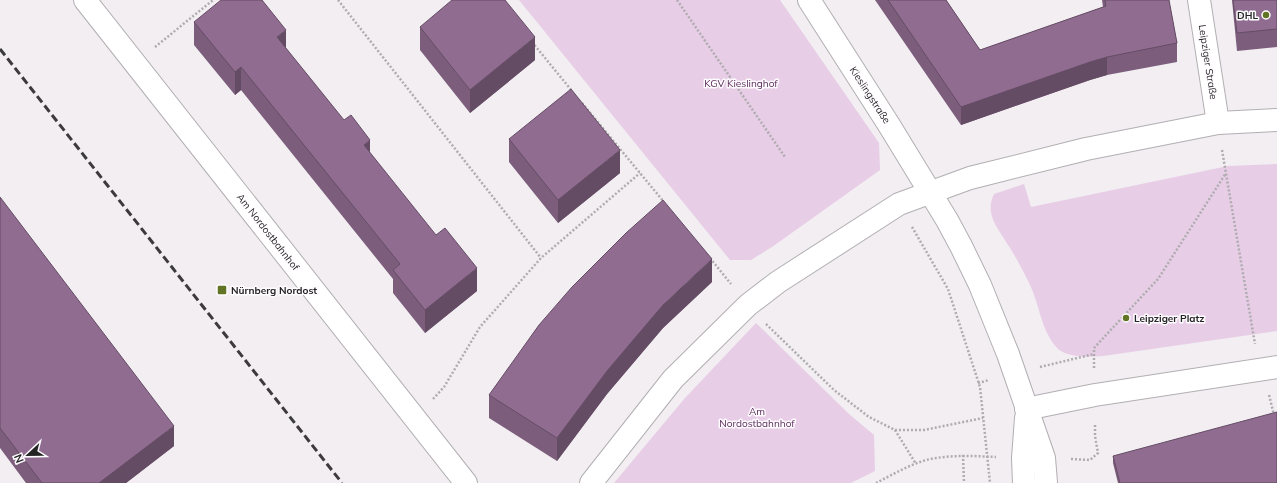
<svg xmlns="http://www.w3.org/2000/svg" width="1277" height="483" font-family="Mulish,sans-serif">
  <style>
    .green { fill: #e7cde6 }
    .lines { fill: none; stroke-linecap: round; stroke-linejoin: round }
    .minor-casing { stroke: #b2afb2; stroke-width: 24 }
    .path { stroke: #afacaf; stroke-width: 2.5; stroke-dasharray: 2 2; stroke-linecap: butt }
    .minor { stroke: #fff; stroke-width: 22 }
    .rail { stroke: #3c3a3c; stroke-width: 3; stroke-dasharray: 8 4; stroke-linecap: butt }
    .wall { fill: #7c5e7c }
    .shaded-wall { fill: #654c65 }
    .building { fill: #906d90; stroke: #654c65 }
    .poi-dot { fill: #617525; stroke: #fffcff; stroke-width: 1.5 }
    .labels { text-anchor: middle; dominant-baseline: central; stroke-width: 3; stroke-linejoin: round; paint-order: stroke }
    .poi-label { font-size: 10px; font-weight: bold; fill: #252425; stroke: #fffcff; text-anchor: start }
    .street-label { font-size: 10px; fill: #252425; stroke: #fffcff }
    .park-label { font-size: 10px; fill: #562857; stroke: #fffcff }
  </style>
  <rect width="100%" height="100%" fill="#f2eef2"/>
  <g class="green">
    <polygon points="519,0 780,0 879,143 880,170 772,247 751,260 730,260"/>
    <path d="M1277,164V331L1103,356C1090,357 1068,358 1058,349C1041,331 1040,306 1030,285C1023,270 1015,255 1006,242C1001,233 992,222 991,212C990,206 991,200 994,194L1024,184L1031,207L1228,166Z"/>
    <polygon points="756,323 849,414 874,435 875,471 851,483 614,483 685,398"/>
  </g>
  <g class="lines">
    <g class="minor-casing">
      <g id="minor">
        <polyline points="85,0 466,483"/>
        <polyline points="809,0 889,125 947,220 961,246 980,285 1008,354 1044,458 1046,483"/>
        <polyline points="1199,0 1218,123"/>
        <polyline points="1026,409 1095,395 1277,367"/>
        <polyline points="591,483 673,379 748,305 778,282 899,204 970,178 1086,149 1218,123 1277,120"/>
        <polyline points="1024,483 1023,458 1026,418"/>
      </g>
    </g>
    <g class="path">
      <polyline points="338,0 541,258"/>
      <polyline points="677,0 785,157"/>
      <polyline points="532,42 572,91"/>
      <polyline points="155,47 213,0"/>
      <polyline points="582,103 664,202"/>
      <polyline points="1222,150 1255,344"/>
      <polyline points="912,227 948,289 980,387 990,483"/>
      <polyline points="710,258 731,284"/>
      <polyline points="766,324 834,390 869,417 895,430 924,430 983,418"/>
      <polyline points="1040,367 1094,354"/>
      <polyline points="1094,368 1094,348 1158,279 1226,173"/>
      <polyline points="978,383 989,380"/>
      <polyline points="1269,395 1274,415"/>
      <polyline points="433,399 444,387 480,327 541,258 640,173"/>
      <polyline points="895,430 916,464"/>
      <polyline points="963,455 964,483"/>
      <polyline points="1071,459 1090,460 1098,453 1095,436 1095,423"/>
      <path d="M876,483C894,474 915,461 936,458C956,455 976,456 996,457"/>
    </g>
    <use href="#minor" class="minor"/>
    <polyline class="rail" points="0,49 342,483"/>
  </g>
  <g class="wall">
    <polygon points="875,0 946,0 980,50 1103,7 1102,0 1169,0 1177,43 1177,62 1107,75 1090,80 961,125"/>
    <polygon points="1232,0 1277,0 1277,47 1237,51"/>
    <polygon points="194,22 286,49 370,153 477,291 425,333 393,293 393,279 241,90 235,95 194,45"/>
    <polygon points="420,27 535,60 470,113 420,50"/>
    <polygon points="509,139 620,173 558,223 509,162"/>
    <polygon points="0,197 174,446 126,483 26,483 0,448"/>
    <polygon points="712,282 663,328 607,394 557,461 489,418 489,395"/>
    <polygon points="1113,456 1277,483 1118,483 1113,463"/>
  </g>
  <g class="shaded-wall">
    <polygon points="286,30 286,53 277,37"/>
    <polygon points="535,37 535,60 470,113 470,90"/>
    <polygon points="1107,57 1107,75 1090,80 961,125 961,107 1090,62"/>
    <polygon points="241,67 241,90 235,95 235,72"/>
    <polygon points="370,140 370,163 364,145"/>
    <polygon points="620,150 620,173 558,223 558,200"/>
    <polygon points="712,259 712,282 663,328 607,394 557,461 557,438 607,371 663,305"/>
    <polygon points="477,268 477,291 425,333 425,310"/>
    <polygon points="174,426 174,446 126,483 99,483"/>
  </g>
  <g class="building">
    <polygon points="221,0 262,0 286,30 277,37 344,120 351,115 370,140 364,145 436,235 445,228 477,268 425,310 393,270 400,264 241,67 235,72 194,22"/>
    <polygon points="452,0 505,0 535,37 470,90 420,27"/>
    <polygon points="888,0 946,0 980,50 1106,6 1105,0 1169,0 1177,43 1107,57 1090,62 961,107"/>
    <polygon points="1233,0 1277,0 1277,29 1237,33"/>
    <polygon points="571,89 620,150 558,200 509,139"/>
    <polygon points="0,197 174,426 99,483 42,483 0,428"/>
    <polygon points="663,200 712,259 663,305 607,371 557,438 489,395 539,325 572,287 626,233"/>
    <polygon points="1277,412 1277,483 1120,483 1113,456"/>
  </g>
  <g class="poi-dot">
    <circle cx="1266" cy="15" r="4"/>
    <rect x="217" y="285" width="10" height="10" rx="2"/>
    <circle cx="1126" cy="318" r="4"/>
  </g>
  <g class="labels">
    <g class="poi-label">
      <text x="1258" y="15" text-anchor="end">DHL</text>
      <text x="231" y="290">Nürnberg Nordost</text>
      <text x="1134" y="318">Leipziger Platz</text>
    </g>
    <g class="street-label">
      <text transform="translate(1208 62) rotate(81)">Leipziger Straße</text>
      <text transform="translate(870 95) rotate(57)">Kieslingstraße</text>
      <text transform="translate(268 232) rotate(52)">Am Nordostbahnhof</text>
    </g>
    <g class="park-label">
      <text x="741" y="83">KGV Kieslinghof</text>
      <text x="757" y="411">Am<tspan x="757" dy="12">Nordostbahnhof</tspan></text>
    </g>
  </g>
  <g transform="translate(28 455) rotate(248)" stroke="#fffcff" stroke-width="3" paint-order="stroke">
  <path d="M0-3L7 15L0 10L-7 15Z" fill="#252425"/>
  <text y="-6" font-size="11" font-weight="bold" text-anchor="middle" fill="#252425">N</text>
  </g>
</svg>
